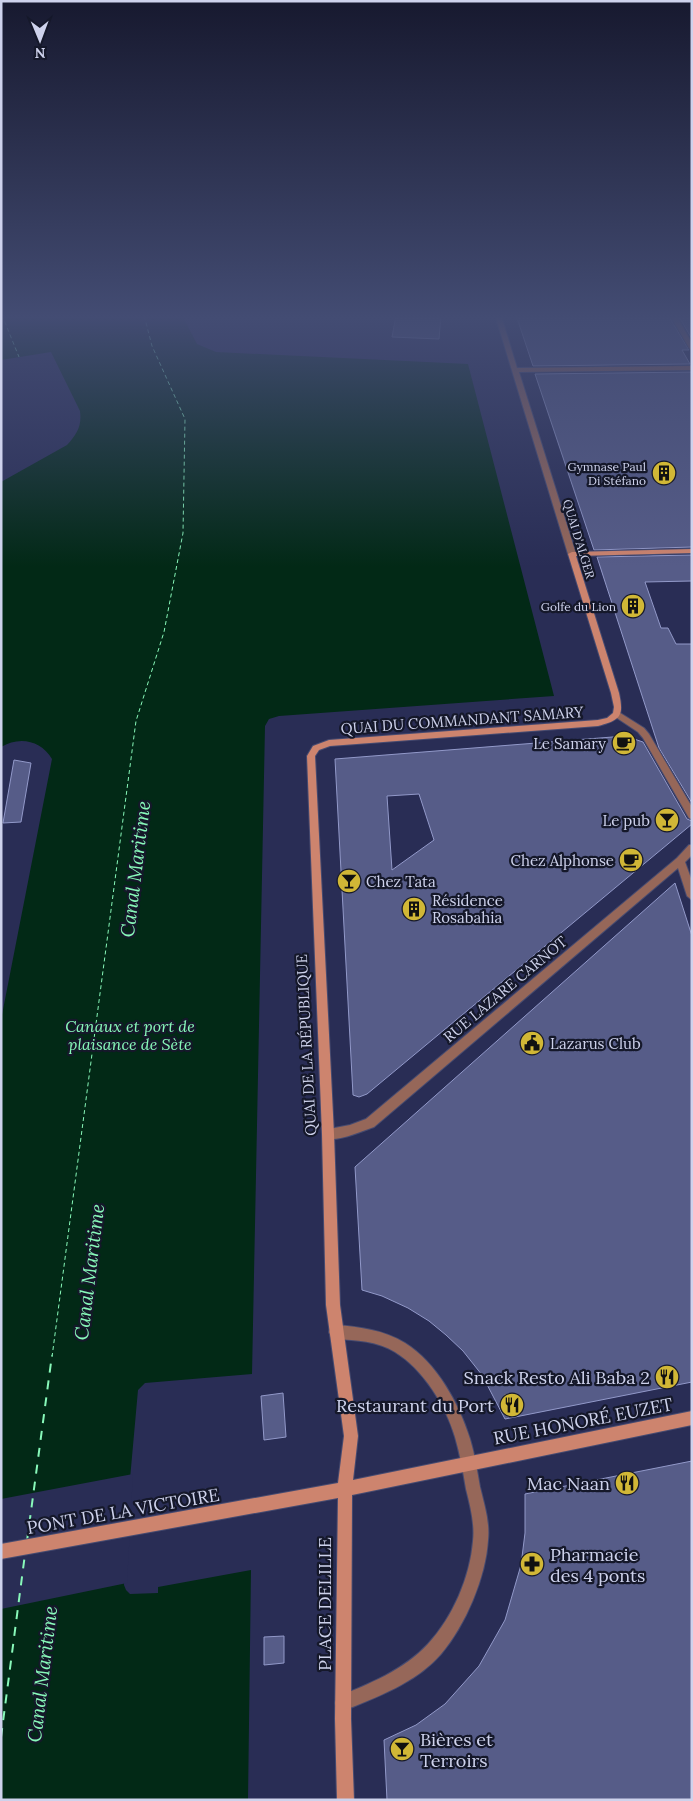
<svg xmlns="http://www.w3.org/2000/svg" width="693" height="1801" font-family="Lora,serif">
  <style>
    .water { fill: #022916 }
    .pier { fill: #292d55 }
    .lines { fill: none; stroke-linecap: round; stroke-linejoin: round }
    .ferry-far1 { stroke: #88f9ba; stroke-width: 1; stroke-dasharray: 4 3; stroke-linecap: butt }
    .ferry { stroke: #88f9ba; stroke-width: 2; stroke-dasharray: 9 8; stroke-linecap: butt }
    .building { fill: #565c88; stroke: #9299c9; fill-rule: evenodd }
    .street-casing { stroke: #474b70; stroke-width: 2 }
    .secondary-casing { stroke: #474b70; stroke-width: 2 }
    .street { fill: #966759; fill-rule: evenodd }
    .secondary { fill: #cd846e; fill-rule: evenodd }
    .labels { text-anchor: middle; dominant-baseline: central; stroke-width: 4.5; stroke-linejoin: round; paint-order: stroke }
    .far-poi-label { font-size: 12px; fill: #ced2ec; stroke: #15182a; text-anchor: end }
    .far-street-label { font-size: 12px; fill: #ced2ec; stroke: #15182a }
    .street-label { font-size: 15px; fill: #ced2ec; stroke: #15182a }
    .poi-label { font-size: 15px; fill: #ced2ec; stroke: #15182a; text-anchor: end }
    .water-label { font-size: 16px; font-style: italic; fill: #88f9ba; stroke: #15182a }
    .near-poi-label { font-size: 18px; fill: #ced2ec; stroke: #15182a; text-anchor: end }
    .near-street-label { font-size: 18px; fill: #ced2ec; stroke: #15182a }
    .near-water-label { font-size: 19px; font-style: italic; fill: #88f9ba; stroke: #15182a }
  </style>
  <rect width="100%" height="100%" fill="#292d55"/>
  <path class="water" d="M1,315H182L197,344L216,352L468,364L554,696L279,716L269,719L265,726L252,1374L157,1382L145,1383L138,1390L129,1490L124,1585L126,1590L130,1594L158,1593V1587L251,1570L248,1800H1V1020L52,759C41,740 19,736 1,747V482L67,445C77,434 82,426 80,411L51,352L1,360Z"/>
  <polygon class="pier" points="133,1474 127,1583 1,1609 1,1499"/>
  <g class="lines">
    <g class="ferry-far1">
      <polyline points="2,315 19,357"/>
      <polyline points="52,1357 136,721 164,632 183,533 185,419 152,346 144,315"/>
    </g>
    <g class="ferry">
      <polyline points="27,1541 52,1355"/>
      <polyline points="1,1737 25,1554"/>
    </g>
  </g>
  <g class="building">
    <polygon points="396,315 441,315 439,339 392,337"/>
    <polygon points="516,315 668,315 689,350 682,350 690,364 533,366"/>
    <polygon points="678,315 692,315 692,339"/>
    <polygon points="692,372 692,547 594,550 535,374"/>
    <polygon points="692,555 692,581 645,582 661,628 668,628 676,644 692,644 692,803 659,748 597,557"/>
    <path d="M625,736L643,742L687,819L692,821V824L367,1094L359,1097L353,1095L335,759ZM419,794L434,840L392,870L387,796Z"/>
    <polygon points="14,760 31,763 21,822 3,823"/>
    <polygon points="675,883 692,936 692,1382 505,1419 482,1375 463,1351 446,1335 429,1321 408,1308 382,1296 362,1290 355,1167"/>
    <polygon points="283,1393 286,1437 264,1440 261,1396"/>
    <polygon points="692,1461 692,1800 387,1800 384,1740 416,1725 445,1704 479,1666 505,1620 521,1565 525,1533 525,1494"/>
    <polygon points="284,1636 284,1663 264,1665 264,1637"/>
  </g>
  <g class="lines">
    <g class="street-casing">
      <g id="street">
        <polygon points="495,315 501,315 517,368 692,366 692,370 519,372 576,554 575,556 568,554"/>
        <polygon points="670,315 676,315 692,343 692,350 689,348"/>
        <polygon points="617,711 644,728 649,734 692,807 692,819 689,818 643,738 638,732 614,716 613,714 614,712"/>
        <path d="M689,845H692V855L685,862L692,881V900L687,896L678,868L374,1127C362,1131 336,1143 324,1138L322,1134L324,1130L350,1125L366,1119L677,858Z"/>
        <path d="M336,1325C360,1327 384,1330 405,1343C437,1363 459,1404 470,1439C475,1455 477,1471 480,1487C484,1504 490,1522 488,1540C486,1577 465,1626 441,1654C416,1683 377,1697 343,1711L337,1709L335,1703L337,1697C369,1684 404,1670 428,1644C453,1617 470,1577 473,1541C475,1524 470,1505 466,1489C463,1471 460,1454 455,1437C446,1406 423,1369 395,1352C377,1341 356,1340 336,1339L331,1337L329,1332L331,1327Z"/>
      </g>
    </g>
    <g class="secondary-casing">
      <path id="secondary" d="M692,549V553L576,556L619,693C624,716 621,720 598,726L330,746L319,750L315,756L334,1134L340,1305L358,1436L353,1480L692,1411V1425L352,1495L351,1719L354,1800H337L335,1719L338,1498L1,1559V1544L338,1483L344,1436L326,1305L322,1134L307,756L313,746L329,740L598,720L607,718L613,713L614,707L611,693L568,554L572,552Z"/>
    </g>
    <use href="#street" class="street"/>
    <use href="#secondary" class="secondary"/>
  </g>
  <linearGradient id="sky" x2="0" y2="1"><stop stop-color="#17192f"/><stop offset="0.56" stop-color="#434c73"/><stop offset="1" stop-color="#434c73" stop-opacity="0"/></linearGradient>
  <rect width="693" height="567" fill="url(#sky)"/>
  <defs>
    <g id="building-disc" transform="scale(1.25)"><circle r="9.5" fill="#d1b736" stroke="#15182a"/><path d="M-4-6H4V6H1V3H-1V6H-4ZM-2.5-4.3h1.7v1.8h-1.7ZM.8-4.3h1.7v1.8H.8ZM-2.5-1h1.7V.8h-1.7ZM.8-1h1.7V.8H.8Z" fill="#111"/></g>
    <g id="cafe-disc" transform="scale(1.25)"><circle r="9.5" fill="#d1b736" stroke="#15182a"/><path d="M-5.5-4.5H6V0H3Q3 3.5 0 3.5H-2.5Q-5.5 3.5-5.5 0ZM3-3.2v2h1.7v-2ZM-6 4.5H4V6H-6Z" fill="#111"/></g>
    <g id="bar-disc" transform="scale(1.25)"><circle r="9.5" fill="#d1b736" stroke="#15182a"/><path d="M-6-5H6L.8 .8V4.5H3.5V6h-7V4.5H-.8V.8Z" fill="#111"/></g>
    <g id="civic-disc" transform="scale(1.25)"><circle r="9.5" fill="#d1b736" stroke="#15182a"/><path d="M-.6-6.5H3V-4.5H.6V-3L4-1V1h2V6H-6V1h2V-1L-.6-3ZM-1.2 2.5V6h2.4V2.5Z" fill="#111"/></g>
    <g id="restaurant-disc" transform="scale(1.25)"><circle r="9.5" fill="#d1b736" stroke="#15182a"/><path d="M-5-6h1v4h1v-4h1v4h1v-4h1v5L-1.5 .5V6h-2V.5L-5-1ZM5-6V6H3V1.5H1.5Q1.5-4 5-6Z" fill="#111"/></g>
    <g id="pharmacy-disc" transform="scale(1.25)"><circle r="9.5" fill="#d1b736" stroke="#15182a"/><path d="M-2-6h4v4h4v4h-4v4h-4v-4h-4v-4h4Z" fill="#111"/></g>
  </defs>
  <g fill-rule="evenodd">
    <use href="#building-disc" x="664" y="473"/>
    <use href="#building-disc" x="633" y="606"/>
    <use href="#cafe-disc" x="624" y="743"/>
    <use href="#bar-disc" x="667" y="820"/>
    <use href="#cafe-disc" x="631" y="860"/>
    <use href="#bar-disc" x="349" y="881"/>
    <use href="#building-disc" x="414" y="909"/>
    <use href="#civic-disc" x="532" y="1043"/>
    <use href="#restaurant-disc" x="667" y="1377"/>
    <use href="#restaurant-disc" x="512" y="1405"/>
    <use href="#restaurant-disc" x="627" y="1483"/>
    <use href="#pharmacy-disc" x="532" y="1564"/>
    <use href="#bar-disc" x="402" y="1749"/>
  </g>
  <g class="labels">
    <g class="far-poi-label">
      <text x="646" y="466">Gymnase Paul<tspan x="646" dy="14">Di Stéfano</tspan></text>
      <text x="616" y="606">Golfe du Lion</text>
    </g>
    <g class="far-street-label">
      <text transform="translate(579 539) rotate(73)">QUAI D'ALGER</text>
    </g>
    <g class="street-label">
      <text transform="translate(462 720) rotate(-4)">QUAI DU COMMANDANT SAMARY</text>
      <text transform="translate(505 989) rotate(-40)">RUE LAZARE CARNOT</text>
      <text transform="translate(306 1045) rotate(-93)">QUAI DE LA RÉPUBLIQUE</text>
    </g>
    <g class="poi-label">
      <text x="606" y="743">Le Samary</text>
      <text x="650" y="820">Le pub</text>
      <text x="614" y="860">Chez Alphonse</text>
      <text x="366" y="881" text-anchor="start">Chez Tata</text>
      <text x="432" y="900" text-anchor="start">Résidence<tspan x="432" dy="17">Rosabahia</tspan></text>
      <text x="550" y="1043" text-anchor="start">Lazarus Club</text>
    </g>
    <g class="water-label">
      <text x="130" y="1026">Canaux et port de<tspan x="130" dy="18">plaisance de Sète</tspan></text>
    </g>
    <g class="near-poi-label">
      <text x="650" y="1377">Snack Resto Ali Baba 2</text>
      <text x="494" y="1405">Restaurant du Port</text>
      <text x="610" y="1483">Mac Naan</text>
      <text x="550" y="1554" text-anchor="start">Pharmacie<tspan x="550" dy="21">des 4 ponts</tspan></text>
      <text x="420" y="1739" text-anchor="start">Bières et<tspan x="420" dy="21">Terroirs</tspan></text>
    </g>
    <g class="near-street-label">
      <text transform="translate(583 1421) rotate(-11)">RUE HONORÉ EUZET</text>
      <text transform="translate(123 1511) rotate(-10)">PONT DE LA VICTOIRE</text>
      <text transform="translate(324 1604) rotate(-90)">PLACE DELILLE</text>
    </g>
    <g class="near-water-label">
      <text transform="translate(135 869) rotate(-83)">Canal Maritime</text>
      <text transform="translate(89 1272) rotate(-83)">Canal Maritime</text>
      <text transform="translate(42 1674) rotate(-83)">Canal Maritime</text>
    </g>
  </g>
  <rect width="693" height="1801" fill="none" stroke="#ced2ec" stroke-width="5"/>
  <g transform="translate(40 40) rotate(179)" stroke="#15182a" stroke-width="4" paint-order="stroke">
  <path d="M0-4L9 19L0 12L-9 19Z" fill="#ced2ec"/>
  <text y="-8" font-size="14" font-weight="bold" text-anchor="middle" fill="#ced2ec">N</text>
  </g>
</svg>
